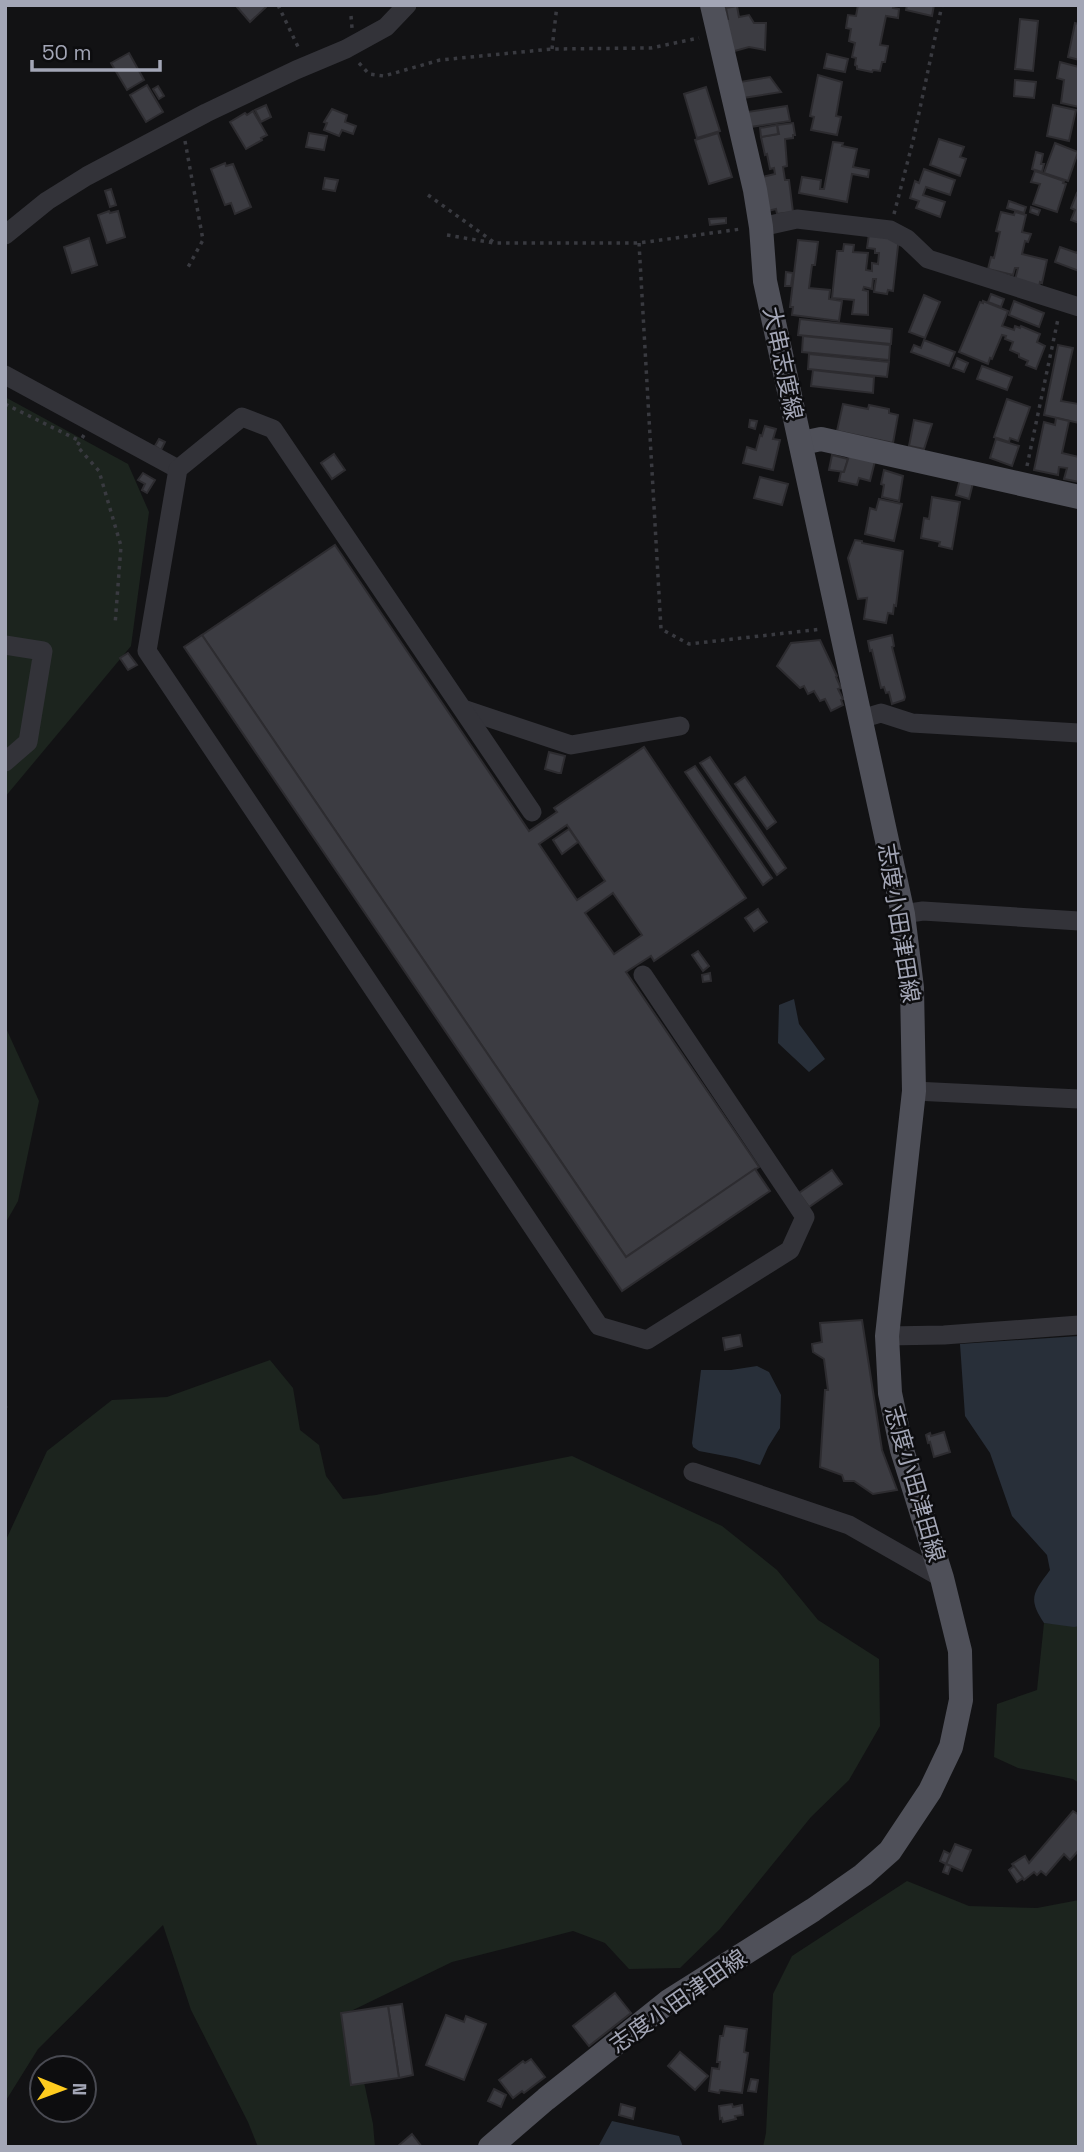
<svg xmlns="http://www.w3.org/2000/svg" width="1084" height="2152" font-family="'Space Grotesk','Noto Sans JP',sans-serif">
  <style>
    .green { fill: #1c241e }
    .water { fill: #282f39 }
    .building { fill: #3c3c42; stroke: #2d2c30; stroke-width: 2; fill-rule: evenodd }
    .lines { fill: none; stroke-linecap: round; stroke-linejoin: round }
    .path { stroke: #393a40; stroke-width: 3.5; stroke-dasharray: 3.5 5; stroke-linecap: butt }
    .minor { stroke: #333339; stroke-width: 19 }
    .major { stroke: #4f5059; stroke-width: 24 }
    .labels { text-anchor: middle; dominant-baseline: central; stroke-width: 5; stroke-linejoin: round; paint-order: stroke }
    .street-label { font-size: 23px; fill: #a3a6b6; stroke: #0d0d0f }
  </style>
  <rect width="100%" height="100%" fill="#121214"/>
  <g class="green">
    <polygon points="5,397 128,464 149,512 131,646 5,797"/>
    <polygon points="5,1026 39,1101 18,1201 5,1224"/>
    <polygon points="270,1360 293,1388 300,1430 319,1445 326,1476 343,1499 376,1495 572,1456 722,1526 777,1570 818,1620 879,1659 880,1726 849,1780 811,1817 720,1929 680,1968 629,1969 605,1943 573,1931 452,1962 349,2012 373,2124 375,2147 258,2147 248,2122 191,2010 163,1925 38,2049 5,2102 5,1542 47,1451 112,1400 167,1397"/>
    <polygon points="1044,1623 1079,1626 1079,1783 1073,1779 1018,1768 994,1757 997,1704 1037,1690"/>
    <polygon points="907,1881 969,1906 1037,1908 1079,1900 1079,2147 763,2147 766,2133 773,1994 792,1956"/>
  </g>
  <g class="water">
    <polygon points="794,999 799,1024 825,1059 809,1072 778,1043 779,1005"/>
    <path d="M1079,1336V1626L1074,1627L1044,1623C1027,1598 1034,1592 1050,1570L1047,1555L1012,1516L990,1453L965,1416L960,1344Z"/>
    <polygon points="757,1366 769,1372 781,1395 780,1428 768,1447 760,1465 736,1458 699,1451 693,1447 692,1443 701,1370 731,1370"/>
    <polygon points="612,2121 679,2136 683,2147 598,2147"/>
  </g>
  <g class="building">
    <polygon points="239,5 265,5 266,7 250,22 237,7"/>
    <polygon points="858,5 894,5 893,8 899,9 898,18 886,16 880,45 888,46 885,62 882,62 880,71 873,70 872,72 857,69 857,66 855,65 856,58 852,57 855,43 849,41 851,29 846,28 848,15 856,16"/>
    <polygon points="907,5 934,5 932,16 906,10"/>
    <polygon points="737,6 739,17 749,15 754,23 766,23 765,50 749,47 731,52 724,20 728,19 726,8"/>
    <polygon points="1020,19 1038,21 1033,71 1015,69"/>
    <polygon points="1075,23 1079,24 1079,60 1068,57"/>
    <polygon points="129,53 144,80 127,90 111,63"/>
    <polygon points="827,54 848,59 845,72 824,68"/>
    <polygon points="1060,62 1079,67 1079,107 1061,103 1064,80 1057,78"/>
    <polygon points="818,75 842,82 836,116 841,117 837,135 811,130 814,117 810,116"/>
    <polygon points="770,77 781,92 743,98 740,82"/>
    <polygon points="1015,80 1036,82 1034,98 1014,96"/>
    <polygon points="147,85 163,112 146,122 130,95"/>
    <polygon points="158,86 164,96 159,99 153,89"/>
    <polygon points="706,87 720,131 697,138 684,94"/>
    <polygon points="266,105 271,117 261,122 255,110"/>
    <polygon points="1053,105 1076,110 1069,141 1047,136"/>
    <polygon points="787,106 790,121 750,127 747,112"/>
    <polygon points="332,109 347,115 345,122 356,126 353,134 342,130 339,136 324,130 327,123 324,122"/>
    <polygon points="253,111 267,135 261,138 262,140 246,149 230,122 245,113 247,115"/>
    <polygon points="793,123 795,135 793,135 793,138 785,139 787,166 783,167 785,180 789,180 793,212 777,214 776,209 768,211 762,177 775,174 774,168 770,169 767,154 765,155 761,137 779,134 777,125"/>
    <polygon points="777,125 778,134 761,137 760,128"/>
    <polygon points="309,133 327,136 324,150 306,147"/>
    <polygon points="718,133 732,177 709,184 695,140"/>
    <polygon points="939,139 964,147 960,157 966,159 960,176 930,165"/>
    <polygon points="833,142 843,143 842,146 857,149 853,167 869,170 868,177 852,174 847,202 799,193 802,177 821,180 820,189 824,189"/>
    <polygon points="1055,143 1078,152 1068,181 1044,173"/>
    <polygon points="1036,152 1043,154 1041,164 1044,164 1042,172 1032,169"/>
    <polygon points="225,163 226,166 233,164 251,207 235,214 231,203 225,205 211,169"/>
    <polygon points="924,169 955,180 950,195 926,187 923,195 945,202 940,217 916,208 919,201 910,198 915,181 919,183"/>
    <polygon points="1035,171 1064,181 1063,183 1066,184 1057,212 1033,204 1040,184 1031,182"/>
    <polygon points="325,178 338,180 335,191 323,189"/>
    <polygon points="111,189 116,205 110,207 105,191"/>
    <polygon points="1077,193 1079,194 1079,223 1071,220 1075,210 1071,208"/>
    <polygon points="1009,201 1026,207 1024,213 1007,208"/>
    <polygon points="1031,207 1040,210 1038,215 1030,212"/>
    <polygon points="109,211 110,213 118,211 125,237 107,243 98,215"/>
    <polygon points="1001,212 1014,215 1015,212 1026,215 1022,232 1031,234 1028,242 1025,241 1022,254 1047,260 1042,283 1040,282 1039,287 1015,280 1018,268 1015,268 1013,275 988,269 991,257 994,258 1000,232 996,231"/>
    <polygon points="726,218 726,223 710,225 709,219"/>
    <polygon points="869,234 899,237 893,291 888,290 887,294 874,292 876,279 873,279 872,289 864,287 863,290 868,291 868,315 852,314 854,300 832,298 837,251 843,251 844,244 854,245 853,252 868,253 866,270 872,271 872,263 878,264 879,253 875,253 875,249 867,248"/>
    <polygon points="89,238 97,265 72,273 64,247"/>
    <polygon points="798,240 818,242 815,265 812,265 809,288 830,290 829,299 842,301 839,321 792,315 793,307 790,307"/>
    <polygon points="1060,247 1077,253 1079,248 1079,271 1055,262"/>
    <polygon points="786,272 793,273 791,286 785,286"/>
    <polygon points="991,294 1004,299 1001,307 988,302"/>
    <polygon points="924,295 940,302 925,338 909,332"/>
    <polygon points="983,301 1008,311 1002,326 1014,330 1015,326 1020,328 1021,326 1040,334 1037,342 1045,346 1036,369 1026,365 1028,361 1019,357 1019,354 1010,350 1013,342 1005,339 1006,336 1002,335 992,359 990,358 988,364 959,352 980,302 983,303"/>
    <polygon points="1014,301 1044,313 1039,327 1009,315"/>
    <polygon points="800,319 892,329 891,344 798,335"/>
    <polygon points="803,336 890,345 889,360 802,352"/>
    <polygon points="924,340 955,352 949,366 911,352 914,345 921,348"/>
    <polygon points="1058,345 1073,348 1061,401 1079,404 1079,423 1044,415"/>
    <polygon points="809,354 889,362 887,377 808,369"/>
    <polygon points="957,358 968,363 964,372 953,368"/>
    <polygon points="982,366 1012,377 1007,390 977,379"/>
    <polygon points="813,370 874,377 873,393 811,386"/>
    <polygon points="1007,399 1030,407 1018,441 1010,438 1009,442 994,437"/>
    <polygon points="843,404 868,409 869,405 889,409 889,413 898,415 893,443 837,431"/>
    <polygon points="1056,418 1069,421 1062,453 1079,457 1079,482 1064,479 1067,468 1059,467 1058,475 1034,470 1044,422 1055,425"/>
    <polygon points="750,420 757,421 755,429 749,427"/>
    <polygon points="914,420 932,424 924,449 909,446"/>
    <polygon points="765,426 776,429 773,439 780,440 773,470 743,463 747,447 756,450 760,435 762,436"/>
    <polygon points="159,439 165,442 161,450 155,446"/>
    <polygon points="996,439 1019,446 1012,466 990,458"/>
    <polygon points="334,454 345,470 332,479 321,463"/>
    <polygon points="832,455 848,459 844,472 829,470"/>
    <polygon points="849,456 875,461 870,481 859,478 857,485 839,481 841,472 844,472"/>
    <polygon points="884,470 903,476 899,501 882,497 884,485 881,484"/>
    <polygon points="143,473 155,480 147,493 142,490 145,484 138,480"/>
    <polygon points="760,477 788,484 782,505 754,498"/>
    <polygon points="960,479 973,483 969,499 956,495"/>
    <polygon points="932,497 960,502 952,549 939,546 940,542 921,538 924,518 929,519"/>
    <polygon points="879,499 902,504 894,541 865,534 870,508 876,510"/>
    <polygon points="855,540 862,541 862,543 903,551 896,606 894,605 893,614 888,613 886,623 864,619 867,598 858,599 848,558"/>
    <path d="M335,545L529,831L557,812L554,808L644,747L746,898L654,961L651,956L626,972L759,1167L626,1257L202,635ZM567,825L605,881L577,900L539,844ZM613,893L642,935L614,954L585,913Z"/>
    <polygon points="202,635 626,1257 755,1169 770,1191 622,1291 184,647"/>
    <polygon points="892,635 894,646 892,647 905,697 904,700 892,704 889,692 886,693 884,687 881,688 872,650 870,651 868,641"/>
    <polygon points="820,640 837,676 836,677 841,688 838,689 843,699 841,700 843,705 831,711 825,699 820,701 814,691 808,694 804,686 800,688 777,666 791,643"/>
    <polygon points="128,653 137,665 128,670 120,658"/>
    <polygon points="549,752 565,756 561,773 558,773 545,769"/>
    <polygon points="710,757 786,868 777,875 700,763"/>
    <polygon points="695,766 772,878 763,885 685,772"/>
    <polygon points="745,777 776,822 767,829 735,784"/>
    <polygon points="569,829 578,842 562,854 553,840"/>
    <polygon points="758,909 767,922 754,931 745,918"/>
    <polygon points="698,951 709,966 703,971 692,955"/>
    <polygon points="710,973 711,981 703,982 702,975"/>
    <polygon points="832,1170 842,1184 809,1207 799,1193"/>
    <polygon points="862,1320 882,1450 897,1490 873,1494 854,1481 844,1481 842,1475 820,1467 825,1390 828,1390 824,1359 813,1352 812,1344 822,1342 820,1323"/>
    <polygon points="740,1335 742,1346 725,1350 723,1338"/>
    <polygon points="944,1432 950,1452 934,1457 930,1442 928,1443 926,1435 930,1433 931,1436"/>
    <polygon points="1073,1811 1079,1815 1079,1850 1070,1860 1064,1854 1046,1875 1041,1871 1037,1875 1034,1872 1024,1880 1012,1864 1025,1856 1029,1863"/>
    <polygon points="955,1844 971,1850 962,1871 946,1864"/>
    <polygon points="944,1851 950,1854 946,1864 940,1861"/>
    <polygon points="946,1864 951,1866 948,1874 943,1872"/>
    <polygon points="1014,1866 1023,1878 1017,1882 1009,1870"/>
    <polygon points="615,1993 631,2013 589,2046 573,2026"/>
    <polygon points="402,2004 413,2075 399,2078 388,2006"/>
    <polygon points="388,2006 399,2078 351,2085 341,2013"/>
    <polygon points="446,2015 464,2022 466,2016 486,2024 464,2080 426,2065"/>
    <polygon points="725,2026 747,2029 744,2052 748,2053 742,2093 720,2090 719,2093 709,2091 712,2068 719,2069 720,2062 717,2062 720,2036 723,2036"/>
    <polygon points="680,2052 708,2076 695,2090 668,2066"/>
    <polygon points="531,2059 545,2077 524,2093 522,2091 513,2098 499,2080 523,2061 525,2063"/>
    <polygon points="751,2079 758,2080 756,2092 748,2091"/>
    <polygon points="494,2089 506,2095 501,2107 488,2101"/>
    <polygon points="621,2104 635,2108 633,2119 619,2115"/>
    <polygon points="732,2104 733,2107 742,2105 743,2115 735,2116 736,2119 723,2122 722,2118 720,2119 719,2106"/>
    <polygon points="412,2134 422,2147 399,2147 398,2146"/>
  </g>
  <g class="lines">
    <g class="path">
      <polyline points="278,5 300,51"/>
      <polyline points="351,16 352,28"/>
      <polyline points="552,49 557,5"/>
      <polyline points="359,63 369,74 384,76 440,60 552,49 651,48 699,38"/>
      <polyline points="185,141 203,240 187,269"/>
      <polyline points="428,195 495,243 639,243 741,229"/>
      <polyline points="894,214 913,141 942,5"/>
      <polyline points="447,235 494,243"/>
      <polyline points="639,243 661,629 689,644 822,629"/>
      <polyline points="5,404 80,441"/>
      <polyline points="84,435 77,446 99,471 121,546 115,625"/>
      <polyline points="1027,466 1058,319"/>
      <polyline points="5,1408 6,1406"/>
    </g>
    <g class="minor">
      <polyline points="761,227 797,219 890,230 907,239 928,259 1079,307"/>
      <polyline points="5,235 47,201 87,176 206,113 296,70 346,49 386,27 407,5"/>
      <polyline points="5,375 178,469"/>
      <polyline points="5,645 43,651 28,742 5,762"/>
      <polyline points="463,709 571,745 680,726"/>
      <polyline points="861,719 881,713 912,723 1079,733"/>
      <polyline points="532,812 273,429 242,417 178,469 147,651 599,1326 647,1340 790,1250 805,1217 643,975"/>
      <polyline points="903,914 923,911 1079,921"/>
      <polyline points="914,1091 1079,1099"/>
      <polyline points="887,1336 944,1335 1079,1325"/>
      <polyline points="693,1472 849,1525 942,1578"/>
    </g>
    <g class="major">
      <polyline points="802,443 821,439 1079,497"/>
      <polyline points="490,2147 546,2099 669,2001 813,1910 863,1875 890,1851 930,1791 951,1747 961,1700 960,1651 942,1578 902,1450 890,1393 887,1336 914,1091 912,988 903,914 765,281 761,227 755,190 712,5"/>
    </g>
  </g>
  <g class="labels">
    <g class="street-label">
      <text transform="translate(783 363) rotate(78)">大串志度線</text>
      <text transform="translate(899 923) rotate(81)">志度小田津田線</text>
      <text transform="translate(915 1484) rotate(74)">志度小田津田線</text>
      <text transform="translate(678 2001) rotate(-35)">志度小田津田線</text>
    </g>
  </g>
  <rect width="1084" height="2152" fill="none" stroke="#a3a6b6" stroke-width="14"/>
  <g transform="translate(63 2089) rotate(91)"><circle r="33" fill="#0d0d0f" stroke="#494a52" stroke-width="2"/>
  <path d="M0-5L12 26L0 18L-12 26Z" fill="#ffcc1f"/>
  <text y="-10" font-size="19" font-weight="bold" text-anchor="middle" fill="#a3a6b6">N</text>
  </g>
  <path d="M32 60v10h128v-10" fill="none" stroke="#a3a6b6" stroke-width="3.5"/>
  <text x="42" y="60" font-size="21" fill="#a3a6b6" stroke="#0d0d0f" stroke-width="5" paint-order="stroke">50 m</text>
</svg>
